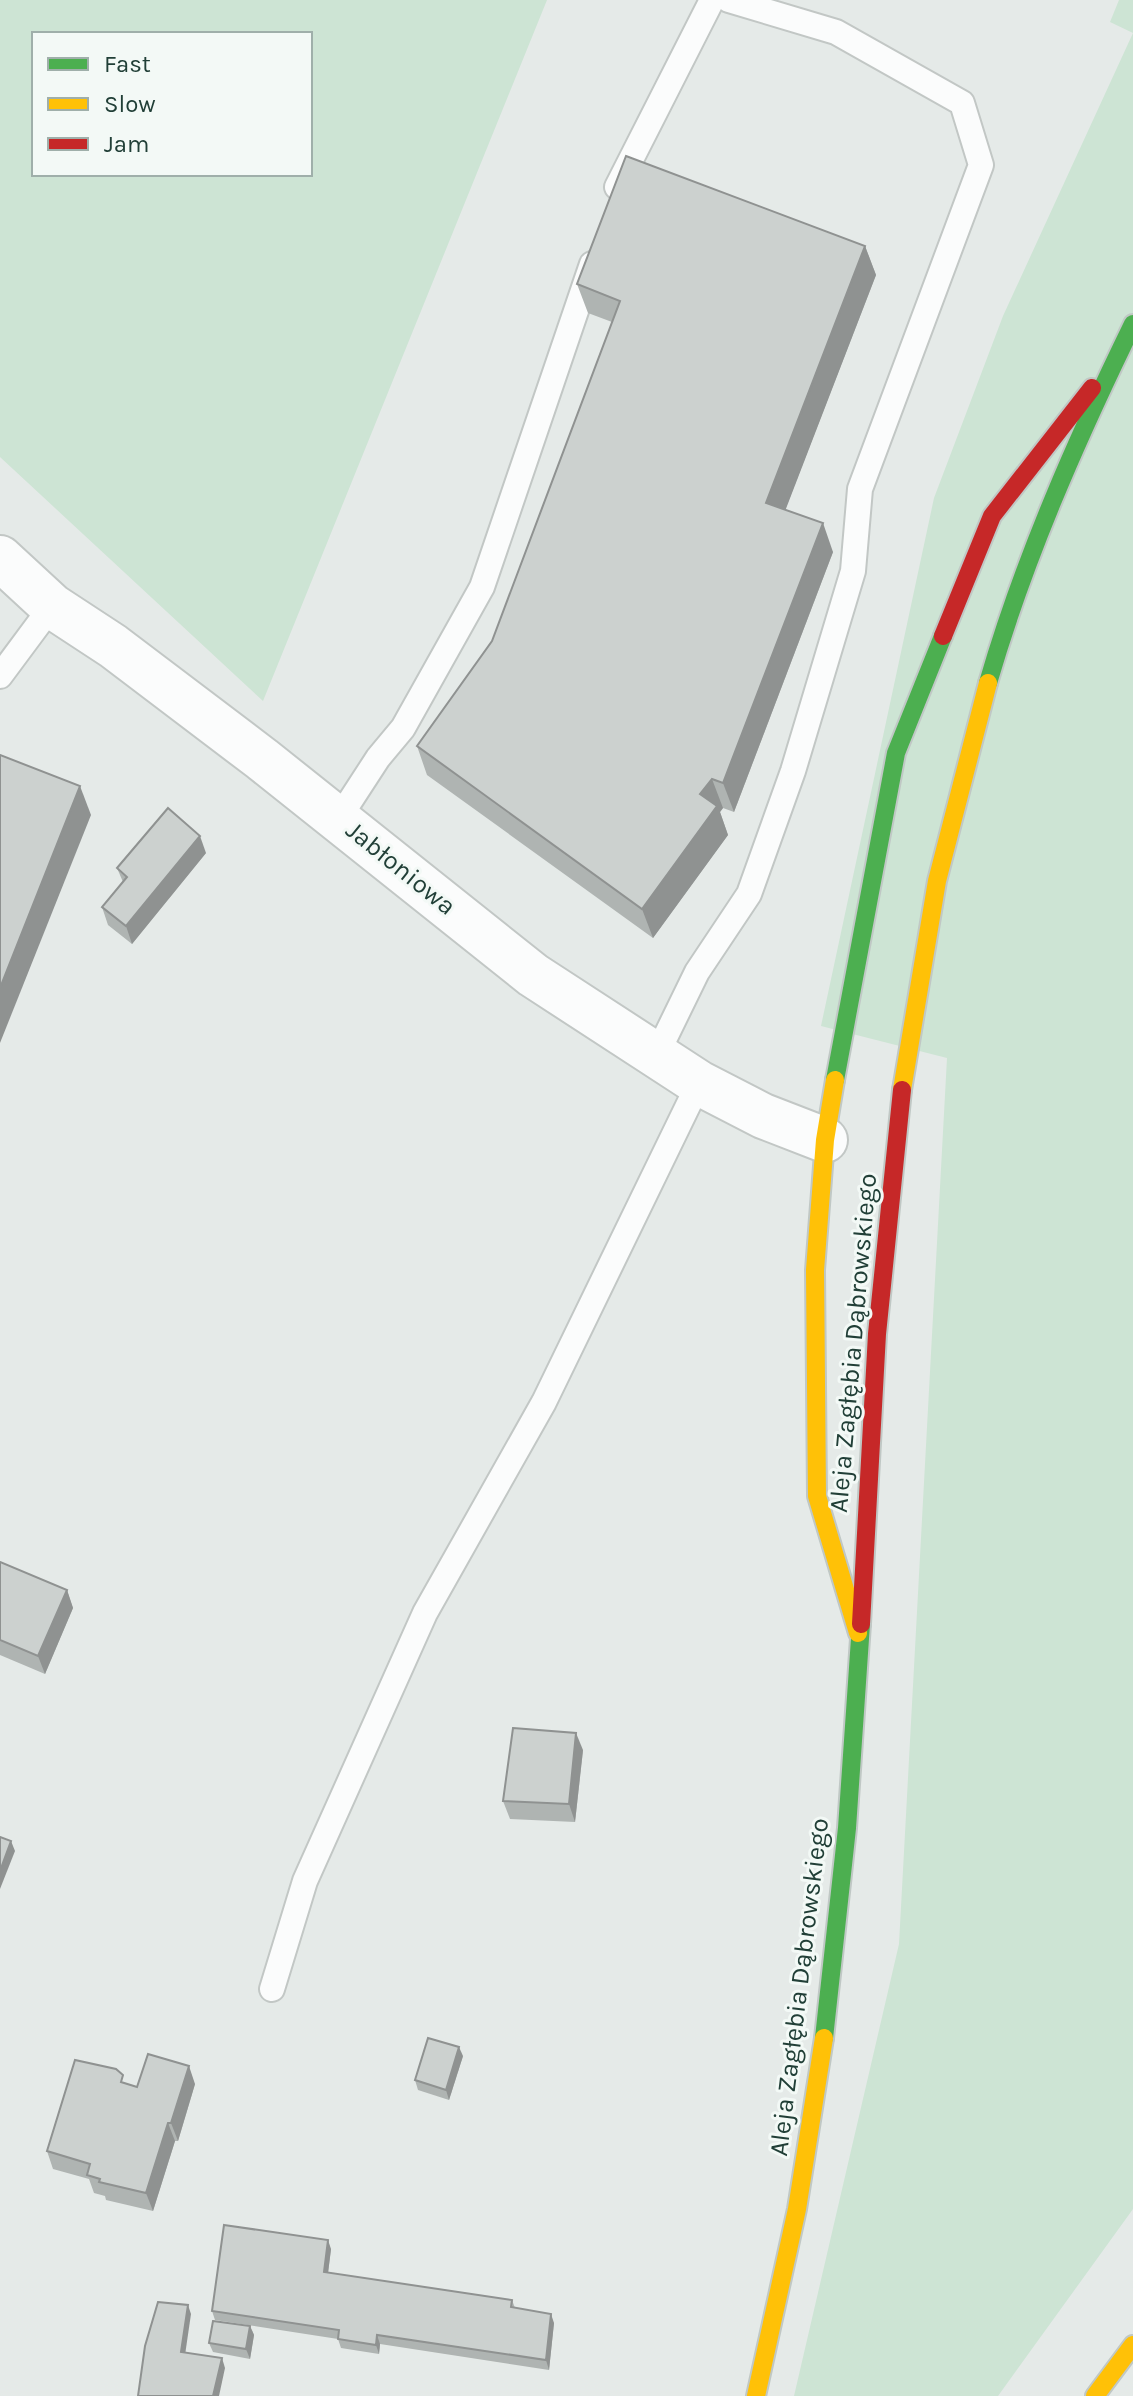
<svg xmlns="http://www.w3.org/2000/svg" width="1133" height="2396" font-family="Karla,sans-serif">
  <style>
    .green { fill: #cde4d4; fill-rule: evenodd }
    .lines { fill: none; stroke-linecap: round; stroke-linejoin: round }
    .lane-casing { stroke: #c2c7c5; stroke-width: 28 }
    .street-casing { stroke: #c2c7c5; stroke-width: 48 }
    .fast-casing { stroke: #c0c8c5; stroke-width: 22 }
    .slow-casing { stroke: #c0c8c5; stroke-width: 22 }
    .jam-casing { stroke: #c0c8c5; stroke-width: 22 }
    .lane { stroke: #fbfcfc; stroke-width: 24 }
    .street { stroke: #fbfcfc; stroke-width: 44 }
    .fast { stroke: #4caf50; stroke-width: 18 }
    .slow { stroke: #ffc107; stroke-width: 18 }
    .jam { stroke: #c62828; stroke-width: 18 }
    .wall { fill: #afb4b2 }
    .shaded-wall { fill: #8f9291 }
    .building { fill: #ccd1cf; stroke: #8f9291; stroke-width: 2 }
    .labels { text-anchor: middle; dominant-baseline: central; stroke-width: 6; stroke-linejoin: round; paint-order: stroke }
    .street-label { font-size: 26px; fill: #213f37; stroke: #f3f9f6 }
  </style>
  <rect width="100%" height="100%" fill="#e5eae8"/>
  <g class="green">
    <path d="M0,0H547L263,701L0,457ZM310,34V174H34V34Z"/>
    <polygon points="1119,0 1133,0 1133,2209 998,2396 794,2396 899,1944 947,1058 821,1026 934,498 1003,316 1133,33 1110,22"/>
  </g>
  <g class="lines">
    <g class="lane-casing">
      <g id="lane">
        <polyline points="617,187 712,0"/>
        <polyline points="0,676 52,606"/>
        <polyline points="339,818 378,758 403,728 482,587 592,264"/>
        <polyline points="657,1054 697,972 749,894 793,771 853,571 860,489 981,165 962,103 836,32 729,0"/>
        <polyline points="272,1989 305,1881 425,1613 544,1402 699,1083"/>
      </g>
    </g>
    <g class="street-casing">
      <polyline id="street" points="0,558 52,606 113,646 262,759 533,975 699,1083 763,1116 825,1140"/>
    </g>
    <g class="fast-casing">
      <g id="fast">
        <path d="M988,683C1024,559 1076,441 1133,324"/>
        <polyline points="835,1080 896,753 943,636"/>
        <polyline points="824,2038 847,1828 861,1624"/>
      </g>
    </g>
    <g class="slow-casing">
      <g id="slow">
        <polyline points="835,1080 825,1140 815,1270 817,1496 858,1633"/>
        <polyline points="902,1090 937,881 988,683"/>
        <polyline points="756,2396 797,2209 824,2038"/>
        <polyline points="1095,2396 1133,2345"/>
      </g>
    </g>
    <g class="jam-casing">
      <g id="jam">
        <polyline points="943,636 992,516 1092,388"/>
        <polyline points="861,1624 877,1334 902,1090"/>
      </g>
    </g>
    <use href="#lane" class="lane"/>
    <use href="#street" class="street"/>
    <use href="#fast" class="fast"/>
    <use href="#slow" class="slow"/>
    <use href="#jam" class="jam"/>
  </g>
  <g class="wall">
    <polygon points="865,246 876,275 785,510 833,552 734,812 723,808 720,812 728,835 653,938 427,775 417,746 492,641 612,322 588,313 577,284"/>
    <polygon points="206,853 132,944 108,925 102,907 123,882 117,868"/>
    <polygon points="0,1562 67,1590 73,1608 45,1674 0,1655"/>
    <polygon points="583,1750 575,1822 510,1819 503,1801"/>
    <polygon points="463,2056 449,2100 418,2090 415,2080"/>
    <polygon points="126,2084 137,2087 195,2084 178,2141 175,2141 153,2211 106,2200 105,2196 94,2193 89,2179 53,2169 47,2151"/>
    <polygon points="331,2249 328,2273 512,2300 515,2308 554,2323 549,2370 380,2344 379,2354 341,2348 338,2339 215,2320 212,2311"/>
    <polygon points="250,2326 254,2335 250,2359 213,2352 209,2343"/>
  </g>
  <g class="shaded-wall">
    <polygon points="865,246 876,275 777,532 766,503"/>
    <polygon points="823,523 833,552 734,812 723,783"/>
    <polygon points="712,779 723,808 720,812 728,835 653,938 642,909 700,794"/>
    <polygon points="80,786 91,815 0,1043 0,988"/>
    <polygon points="200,836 206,853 132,944 126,926"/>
    <polygon points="67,1590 73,1608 45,1674 38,1656"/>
    <polygon points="576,1733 583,1750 575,1822 569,1804"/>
    <polygon points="11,1841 15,1851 0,1889 0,1871"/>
    <polygon points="459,2047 463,2056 449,2100 446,2090"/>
    <polygon points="189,2066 195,2084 178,2141 171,2123"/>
    <polygon points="168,2123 175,2141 153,2211 146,2193"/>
    <polygon points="328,2240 331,2249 327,2281 324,2272"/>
    <polygon points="188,2305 191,2314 184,2362 181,2352"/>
    <polygon points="551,2314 554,2323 549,2370 546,2360"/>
    <polygon points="250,2326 254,2335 250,2359 246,2349"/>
    <polygon points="377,2335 380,2344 379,2354 376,2345"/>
    <polygon points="222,2358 225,2368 219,2396 213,2396"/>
  </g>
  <g class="building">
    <polygon points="626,156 865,246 766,503 823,523 723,783 712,779 700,794 717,806 642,909 417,746 492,641 620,301 577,284"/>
    <polygon points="0,755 80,786 0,988"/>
    <polygon points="168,808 200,836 126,926 102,907 127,877 117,868"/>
    <polygon points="0,1562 67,1590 38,1656 0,1640"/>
    <polygon points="513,1728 576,1733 569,1804 503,1801"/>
    <polygon points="0,1837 11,1841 0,1871"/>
    <polygon points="428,2038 459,2047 446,2090 415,2080"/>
    <polygon points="148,2054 189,2066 171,2123 168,2123 146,2193 99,2182 100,2179 87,2175 90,2164 47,2151 75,2060 116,2069 123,2075 121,2082 137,2087"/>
    <polygon points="224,2225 328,2240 324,2272 512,2300 511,2307 551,2314 546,2360 377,2335 376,2345 338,2339 339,2330 212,2311"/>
    <polygon points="158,2302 188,2305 181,2352 222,2358 213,2396 138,2396 145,2346"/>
    <polygon points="213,2321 250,2326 246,2349 209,2343"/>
  </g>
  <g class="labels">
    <g class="street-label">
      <text transform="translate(401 868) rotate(39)">Jabłoniowa</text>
      <text transform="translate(853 1343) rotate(-85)">Aleja Zagłębia Dąbrowskiego</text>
      <text transform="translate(799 1987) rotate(-83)">Aleja Zagłębia Dąbrowskiego</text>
    </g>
  </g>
  <rect x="32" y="32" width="280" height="144" fill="#f3f9f6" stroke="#9fafaa" stroke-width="2"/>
  <rect x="48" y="58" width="40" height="12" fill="#4caf50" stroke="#9fafaa" stroke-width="2"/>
  <text x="104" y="72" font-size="24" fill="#213f37">Fast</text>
  <rect x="48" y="98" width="40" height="12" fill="#ffc107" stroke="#9fafaa" stroke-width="2"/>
  <text x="104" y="112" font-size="24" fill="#213f37">Slow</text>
  <rect x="48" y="138" width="40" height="12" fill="#c62828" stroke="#9fafaa" stroke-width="2"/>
  <text x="104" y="152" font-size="24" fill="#213f37">Jam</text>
</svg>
